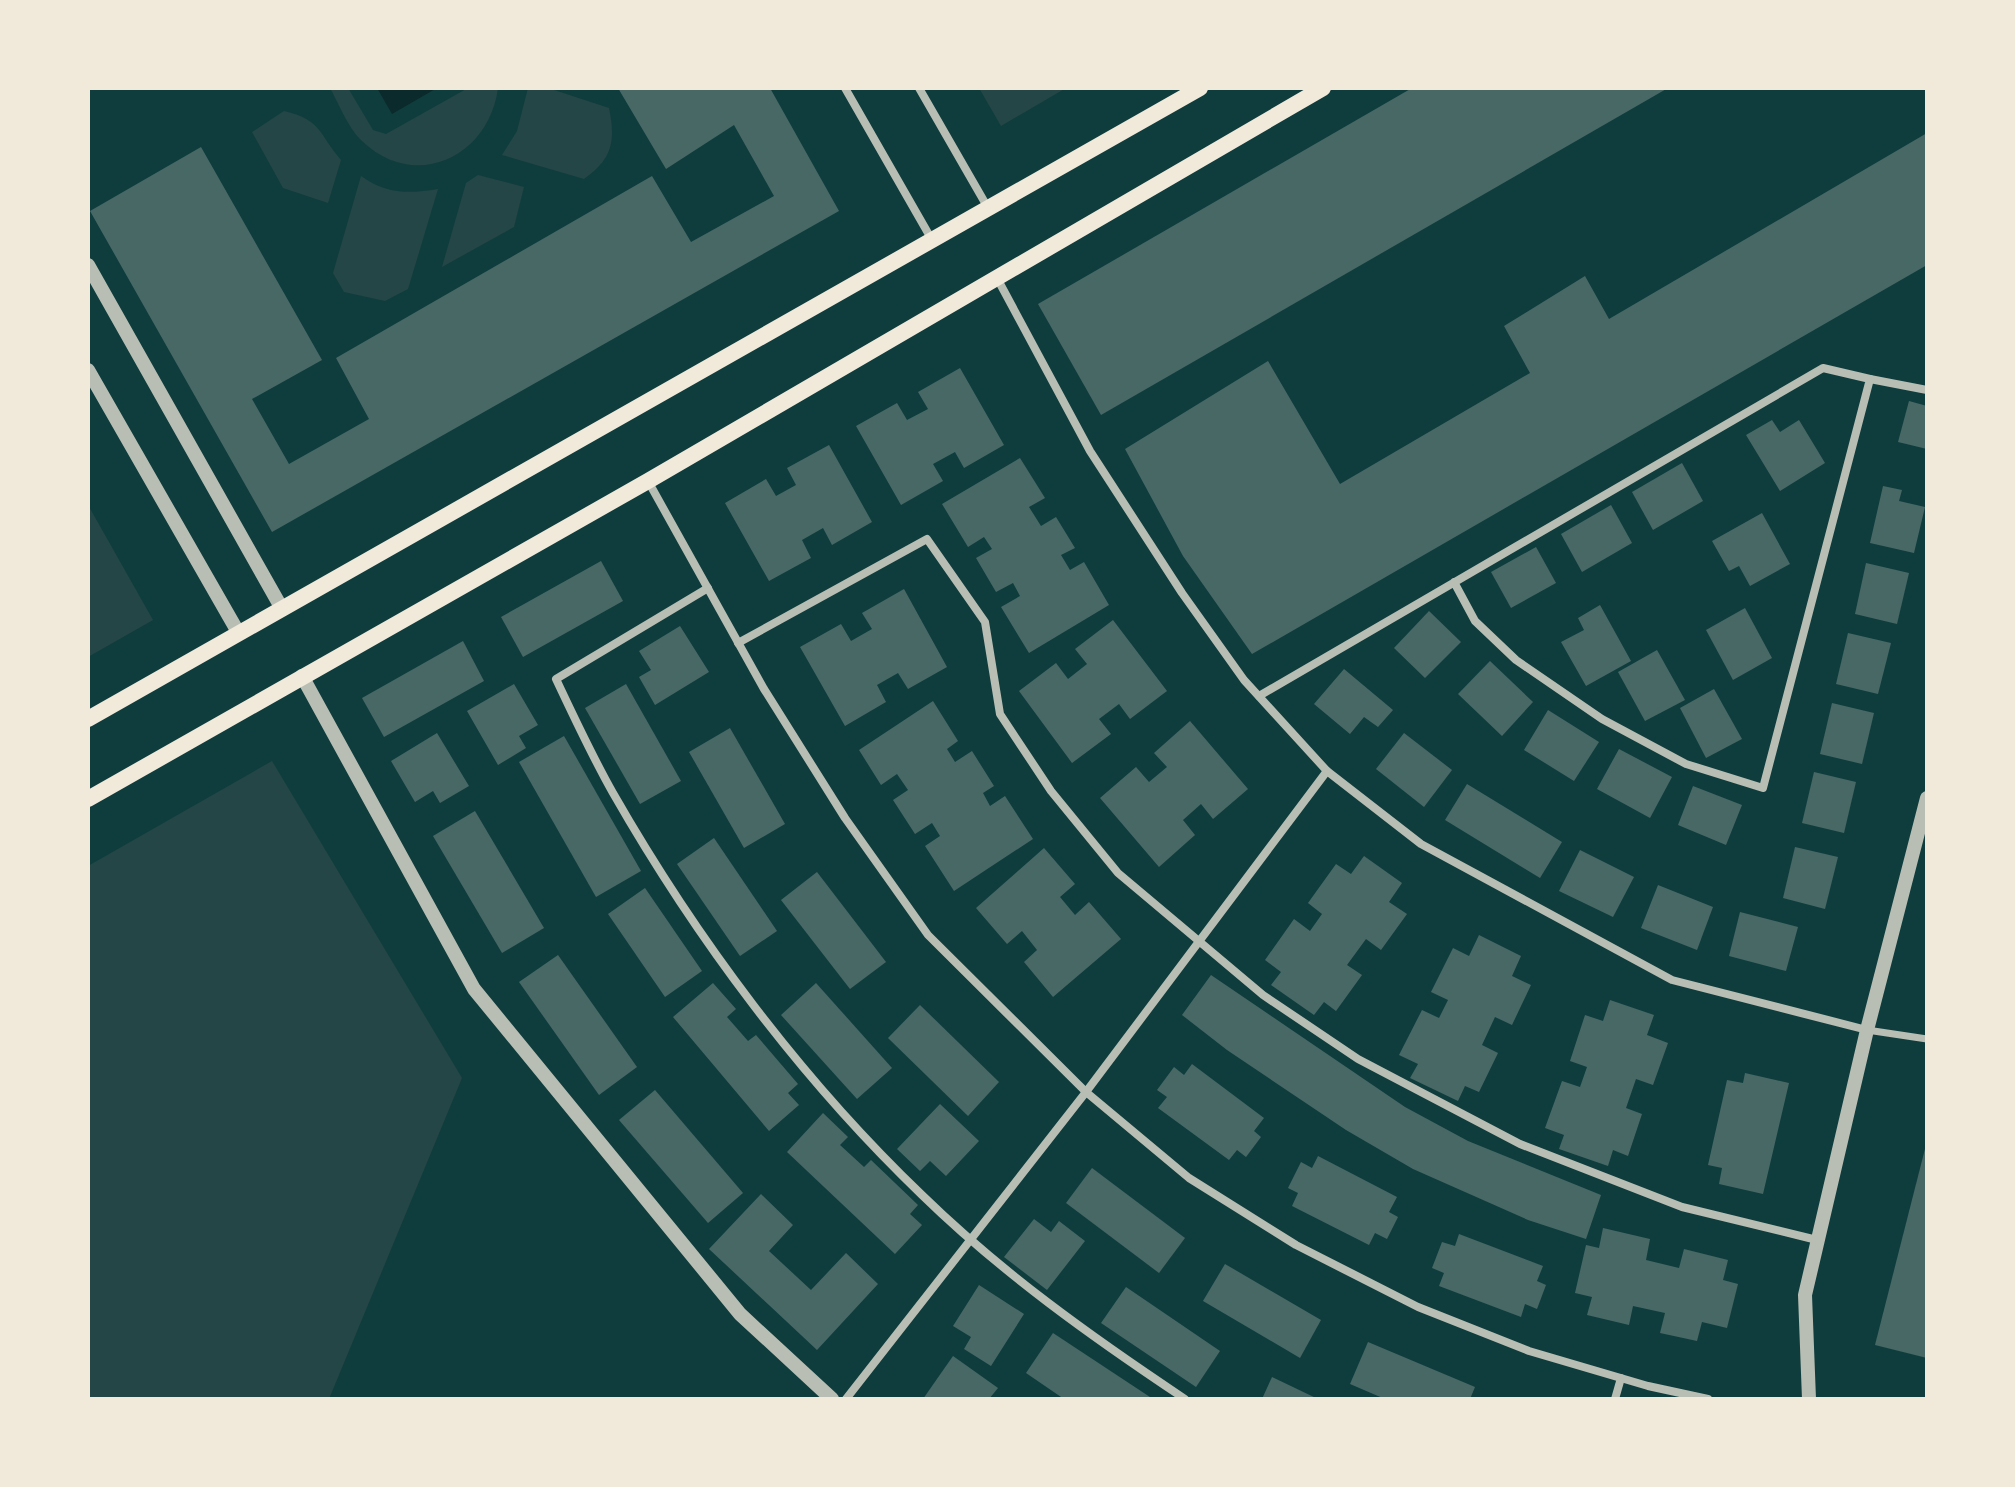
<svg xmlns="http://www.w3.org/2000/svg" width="2015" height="1487" font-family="Raleway,sans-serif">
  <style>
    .green { fill: #244646 }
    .water { fill: #0a2a2b }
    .building { fill: #486865 }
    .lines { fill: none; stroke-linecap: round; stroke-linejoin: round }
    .pedestrian { stroke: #b8beb3; stroke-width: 7 }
    .minor { stroke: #b8beb3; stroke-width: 8 }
    .tertiary { stroke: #b8beb3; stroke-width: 14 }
    .secondary { stroke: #f1e9da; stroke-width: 16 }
  </style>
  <rect width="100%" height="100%" fill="#0f3d3e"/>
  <g class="green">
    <path d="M330,88H348L373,130L386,134L468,88H498C489,157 415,192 362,141C348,128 339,104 330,88Z"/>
    <path d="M528,88H548L609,108C616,142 612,159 584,179L502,155L517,131Z"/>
    <polygon points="979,88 1066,88 1001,126"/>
    <path d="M284,111C322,120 318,133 341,160L328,203L283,188L252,132Z"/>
    <polygon points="478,175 524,187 514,227 442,267 466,183"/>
    <path d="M361,176C386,194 408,194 438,189L408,289L385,301L344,292L333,273Z"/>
    <polygon points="88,505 153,620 88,657"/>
    <polygon points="272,761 462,1078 329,1399 88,1399 88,866"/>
  </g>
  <polygon class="water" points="377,88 437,88 392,114"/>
  <g class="building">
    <polygon points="618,88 770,88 839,211 272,532 90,211 201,147 322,360 252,399 289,464 369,419 336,358 652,176 691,242 774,196 734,125 666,169"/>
    <polygon points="1412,88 1668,88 1101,415 1038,304"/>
    <polygon points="1927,133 1927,265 1252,654 1183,556 1125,449 1268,361 1340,484 1530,373 1504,326 1585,276 1609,319"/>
    <polygon points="960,368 1004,445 964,468 955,452 933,464 943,481 901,505 856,426 897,403 907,420 928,409 918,392"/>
    <polygon points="1909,401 1927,406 1927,449 1898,442"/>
    <polygon points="1772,420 1780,432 1799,420 1825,463 1780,491 1746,435"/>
    <polygon points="829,445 872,522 832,545 823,528 802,540 811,558 769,581 725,503 766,479 776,496 796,485 787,468"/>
    <polygon points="1020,458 1045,498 1029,507 1041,526 1056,517 1075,548 1061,555 1070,570 1084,562 1109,605 1029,653 1001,607 1020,596 1013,583 996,592 976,558 992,549 984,537 968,547 942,504"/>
    <polygon points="1682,463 1703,501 1653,530 1632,492"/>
    <polygon points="1883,486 1902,490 1899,501 1925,507 1914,553 1870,543"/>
    <polygon points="1611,505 1632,543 1582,572 1561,534"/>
    <polygon points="1762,513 1790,564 1750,586 1739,566 1729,571 1712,541"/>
    <polygon points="1536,547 1556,583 1511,608 1491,572"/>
    <polygon points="601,561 623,601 523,657 501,617"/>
    <polygon points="1866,563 1909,573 1897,624 1855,614"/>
    <polygon points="904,589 947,667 908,689 898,673 877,685 886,702 845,726 800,647 841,624 851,641 872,629 862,613"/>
    <polygon points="1600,605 1631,661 1586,686 1561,642 1584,630 1578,618"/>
    <polygon points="1745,608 1772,658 1733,680 1706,630"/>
    <polygon points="1429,611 1461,642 1425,678 1394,648"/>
    <polygon points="1113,620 1167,691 1130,719 1119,704 1099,719 1111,734 1072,763 1019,691 1056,663 1068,679 1087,664 1075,649"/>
    <polygon points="680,626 709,672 655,705 639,677 651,670 639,651"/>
    <polygon points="1848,633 1891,643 1878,694 1836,684"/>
    <polygon points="463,641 484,681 384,737 362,698"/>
    <polygon points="1657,650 1685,700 1645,721 1618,672"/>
    <polygon points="1490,661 1533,702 1502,736 1458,694"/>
    <polygon points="1344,669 1393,710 1378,727 1364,717 1350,734 1314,704"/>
    <polygon points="514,684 538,725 519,736 526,748 498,765 467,711"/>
    <polygon points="626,684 681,781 640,804 585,708"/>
    <polygon points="1714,689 1742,739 1706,758 1680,708"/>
    <polygon points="933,701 958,741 947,749 955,762 972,751 994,786 983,793 990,806 1005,796 1033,839 954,891 925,846 940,836 932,823 915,834 893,800 908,790 897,774 881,785 859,750"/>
    <polygon points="1832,703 1874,713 1862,764 1820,754"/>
    <polygon points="1548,710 1599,742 1574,781 1524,750"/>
    <polygon points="1190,721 1248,789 1213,819 1201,804 1183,820 1195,835 1159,867 1100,798 1136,767 1149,782 1167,767 1154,753"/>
    <polygon points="730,728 785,824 744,848 689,752"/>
    <polygon points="437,733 469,786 440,803 433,791 415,802 391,761"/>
    <polygon points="1404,733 1452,770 1424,807 1376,769"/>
    <polygon points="564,736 641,871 596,897 519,762"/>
    <polygon points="1619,749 1672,777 1650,818 1597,789"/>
    <polygon points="1814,772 1856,782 1844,833 1802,823"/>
    <polygon points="1467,784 1562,842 1540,878 1445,820"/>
    <polygon points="1693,786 1742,805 1726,845 1678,825"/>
    <polygon points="475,811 544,928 502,953 433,836"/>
    <polygon points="714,838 777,931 740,956 677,864"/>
    <polygon points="1795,847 1838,857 1825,909 1783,898"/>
    <polygon points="1044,848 1075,884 1060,897 1075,915 1089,902 1121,939 1053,997 1024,962 1037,950 1022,931 1007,944 976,908"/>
    <polygon points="1580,850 1634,877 1613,917 1559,891"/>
    <polygon points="1364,856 1402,883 1389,902 1407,914 1381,950 1366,939 1347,965 1362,975 1336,1011 1324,1002 1314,1015 1271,985 1281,972 1265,960 1294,919 1310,931 1322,914 1308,903 1336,864 1351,874"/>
    <polygon points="817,872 886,962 850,989 781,900"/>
    <polygon points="1658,885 1713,907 1697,950 1641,928"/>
    <polygon points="645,888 702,971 665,997 608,914"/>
    <polygon points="1740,912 1798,927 1786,971 1729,956"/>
    <polygon points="1479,935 1521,956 1512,976 1531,985 1512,1025 1495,1017 1482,1045 1498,1053 1479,1092 1465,1086 1458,1101 1410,1078 1418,1064 1399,1055 1422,1010 1439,1018 1448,1000 1431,992 1453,948 1469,956"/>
    <polygon points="558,955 637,1067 599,1095 519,982"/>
    <polygon points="1211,975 1405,1107 1468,1141 1601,1195 1586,1239 1528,1220 1413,1169 1346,1130 1227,1050 1182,1015"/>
    <polygon points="713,983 736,1009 727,1017 748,1041 756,1035 798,1084 788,1093 799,1105 769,1131 673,1017"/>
    <polygon points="816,983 892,1068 857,1099 781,1015"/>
    <polygon points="1610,1000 1654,1015 1647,1035 1668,1043 1653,1085 1636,1079 1626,1108 1642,1114 1628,1156 1613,1150 1608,1166 1559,1149 1564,1135 1545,1128 1562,1081 1580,1087 1587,1067 1570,1061 1585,1015 1603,1021"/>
    <polygon points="920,1005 999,1082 968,1116 888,1038"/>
    <polygon points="1192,1064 1264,1118 1254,1131 1261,1137 1246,1157 1237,1150 1229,1160 1158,1108 1167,1097 1157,1090 1174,1067 1184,1075"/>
    <polygon points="1745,1073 1789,1083 1763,1194 1719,1184 1722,1168 1708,1165 1727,1080 1743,1083"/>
    <polygon points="655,1090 743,1193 708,1223 619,1120"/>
    <polygon points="940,1104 979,1141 946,1176 930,1161 920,1171 897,1149"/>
    <polygon points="823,1113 848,1137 840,1145 864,1167 871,1160 918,1205 910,1214 922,1225 895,1254 787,1152"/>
    <polygon points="1927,1141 1927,1358 1875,1345"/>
    <polygon points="1318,1156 1397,1197 1389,1212 1398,1217 1387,1239 1375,1233 1369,1245 1292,1206 1298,1193 1288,1188 1301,1162 1312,1168"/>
    <polygon points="1092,1168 1185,1238 1159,1273 1066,1203"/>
    <polygon points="761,1194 793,1225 769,1251 811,1290 846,1253 878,1284 817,1350 709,1249"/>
    <polygon points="1034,1219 1051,1232 1059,1221 1085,1241 1047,1290 1004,1257"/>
    <polygon points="1603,1228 1650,1239 1646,1260 1679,1268 1684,1249 1728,1260 1723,1280 1738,1284 1727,1328 1702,1322 1697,1341 1660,1333 1665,1313 1633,1306 1629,1325 1587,1315 1592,1297 1575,1293 1586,1245 1599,1248"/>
    <polygon points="1459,1234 1543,1266 1537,1281 1546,1285 1537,1309 1525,1304 1521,1317 1439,1286 1444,1273 1432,1268 1442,1242 1455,1246"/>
    <polygon points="1225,1264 1321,1320 1300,1358 1203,1301"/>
    <polygon points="979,1285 1024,1314 991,1366 964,1349 971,1337 953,1326"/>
    <polygon points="1126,1287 1220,1351 1196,1387 1101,1323"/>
    <polygon points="1053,1333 1153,1399 1064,1399 1026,1373"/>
    <polygon points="1368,1342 1475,1387 1470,1399 1385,1399 1350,1384"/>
    <polygon points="953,1356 998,1388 989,1399 923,1399"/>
    <polygon points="1272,1377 1318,1399 1262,1399"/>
  </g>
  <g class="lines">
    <polyline class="pedestrian" points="1867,1030 1927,1039"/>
    <g class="minor">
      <polyline points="845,88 932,240"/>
      <polyline points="919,88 988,208"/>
      <polyline points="997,278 1090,451 1182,593 1244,680 1327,771 1421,844 1672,980 1867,1030"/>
      <polyline points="1870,379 1927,390"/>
      <polyline points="648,481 764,689 845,818 928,935 1086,1092 1189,1178 1296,1245 1418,1307 1529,1351 1648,1386 1708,1399"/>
      <path d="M708,588L556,679C574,717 592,756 613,793C696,938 801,1079 922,1195C1002,1273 1092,1337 1185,1399"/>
      <polyline points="738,643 927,539 985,622 1000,714 1051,791 1118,873 1263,995 1358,1059 1520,1144 1682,1207 1817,1240"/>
      <polyline points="1259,696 1823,368 1870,379 1763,788 1686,764 1602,719 1516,660 1475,621 1454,582"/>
      <polyline points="846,1399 1086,1092 1327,771"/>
      <polyline points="1615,1399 1621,1378"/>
    </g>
    <g class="tertiary">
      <polyline points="88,265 281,607"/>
      <polyline points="88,370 238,632"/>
      <polyline points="302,676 474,989 740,1314 832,1399"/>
      <polyline points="1809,1399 1805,1295 1867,1030 1927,798"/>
    </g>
    <g class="secondary">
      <polyline points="88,719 1200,88"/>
      <polyline points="88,799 648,481 1323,88"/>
    </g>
  </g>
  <rect width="2015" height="1487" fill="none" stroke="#f1e9da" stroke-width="180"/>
</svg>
